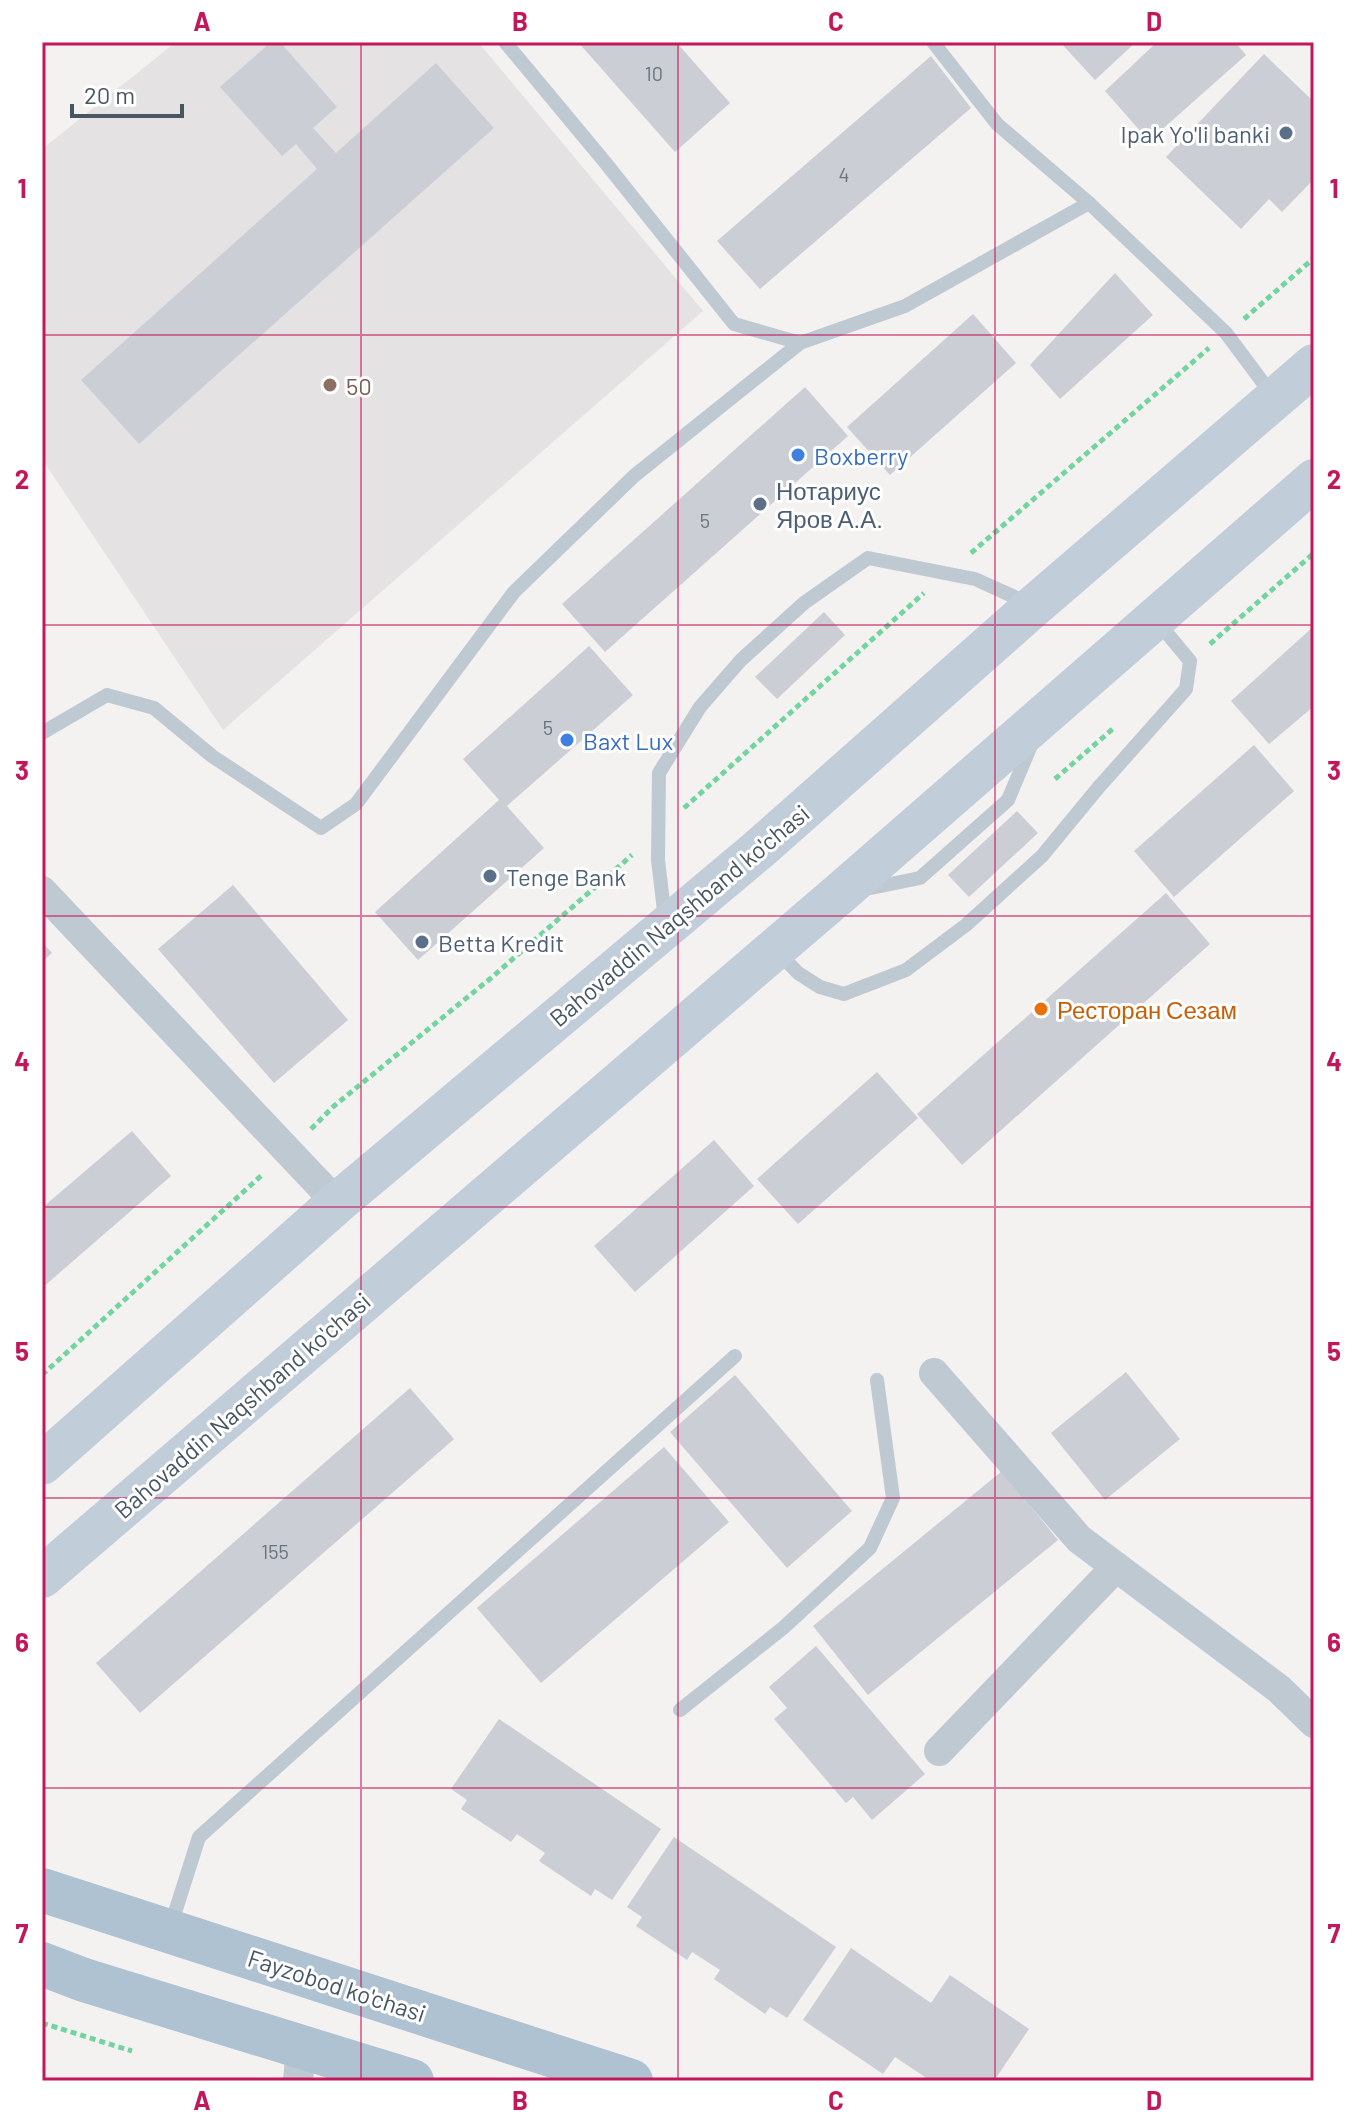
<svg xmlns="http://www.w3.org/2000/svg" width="1356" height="2123" font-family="Barlow,sans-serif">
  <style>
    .education { fill: #e5e2e3 }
    .building { fill: #cbced4 }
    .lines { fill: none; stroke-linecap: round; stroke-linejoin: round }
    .path { stroke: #72d5a0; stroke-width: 5; stroke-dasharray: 6 4; stroke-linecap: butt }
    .service { stroke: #bec9d2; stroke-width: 14 }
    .minor { stroke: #bec9d2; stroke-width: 30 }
    .secondary { stroke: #c1cdd9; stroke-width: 42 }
    .primary { stroke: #afc2d2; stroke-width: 44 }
    .grid { fill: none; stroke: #c2185b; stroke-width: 2; stroke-opacity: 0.55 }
    .service-dot { fill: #5c6f8a; stroke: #fff; stroke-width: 3 }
    .education-dot { fill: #8d6e63; stroke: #fff; stroke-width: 3 }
    .shop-dot { fill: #3f7fe0; stroke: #fff; stroke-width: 3 }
    .food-dot { fill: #e8710a; stroke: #fff; stroke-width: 3 }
    .labels { text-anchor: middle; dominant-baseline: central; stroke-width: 6; stroke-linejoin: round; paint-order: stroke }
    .number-label { font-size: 20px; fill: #68747e }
    .service-label { font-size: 24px; fill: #4e5e75; stroke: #fff; text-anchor: start }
    .education-label { font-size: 24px; fill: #785e54; stroke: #fff; text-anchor: start }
    .shop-label { font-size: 24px; fill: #366cbe; stroke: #fff; text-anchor: start }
    .street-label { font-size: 24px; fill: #475661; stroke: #fff }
    .food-label { font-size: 24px; fill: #c56008; stroke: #fff; text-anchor: start }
    .neatline { fill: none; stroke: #c2185b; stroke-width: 3 }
    .grid-label { font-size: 26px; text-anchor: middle; font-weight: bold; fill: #c2185b }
  </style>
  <rect width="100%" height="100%" fill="#f4f1f1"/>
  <polygon class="education" points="176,42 478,42 703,311 223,730 42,459 42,149"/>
  <g class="building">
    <polygon points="271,42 280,42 337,107 313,128 336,153 436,63 494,128 139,444 81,380 317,169 296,144 282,156 220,87"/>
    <polygon points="578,42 676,42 730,103 675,152"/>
    <polygon points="1060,42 1136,42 1095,80"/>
    <polygon points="1157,42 1235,42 1246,55 1149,141 1105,91"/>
    <polygon points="1264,54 1314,102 1314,179 1282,212 1269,199 1241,229 1166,157"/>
    <polygon points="931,56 971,108 760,289 717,241"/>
    <polygon points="1115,273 1153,315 1060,399 1030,365"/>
    <polygon points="973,314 1016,363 890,475 847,427"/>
    <polygon points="805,387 848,436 605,652 562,604"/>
    <polygon points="824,612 845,635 777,699 755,677"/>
    <polygon points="1314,626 1314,706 1269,744 1231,701"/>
    <polygon points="589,646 633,695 507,806 544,848 418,960 375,912 499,800 463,759"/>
    <polygon points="1254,745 1294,791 1174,897 1134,851"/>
    <polygon points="1017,811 1038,833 969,897 948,875"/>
    <polygon points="233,885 348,1020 274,1083 158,949"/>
    <polygon points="1166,893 1210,944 962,1165 917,1114"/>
    <polygon points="42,942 52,953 42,962"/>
    <polygon points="877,1072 918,1118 798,1224 757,1179"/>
    <polygon points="132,1131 171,1176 42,1288 42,1208"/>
    <polygon points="714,1140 754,1186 635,1292 594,1246"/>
    <polygon points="1126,1372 1180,1439 1105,1500 1051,1433"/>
    <polygon points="735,1375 852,1511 787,1568 670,1432"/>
    <polygon points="410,1388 454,1439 140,1713 96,1663"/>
    <polygon points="664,1447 729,1522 541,1683 477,1608"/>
    <polygon points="1002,1471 1058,1540 868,1695 813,1626"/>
    <polygon points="816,1646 925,1774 872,1820 853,1797 846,1803 774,1719 787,1708 769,1687"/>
    <polygon points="499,1719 661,1829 612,1900 595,1889 591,1896 539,1861 545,1853 517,1834 511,1842 461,1809 467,1800 451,1789"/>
    <polygon points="674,1837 836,1947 787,2018 770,2007 765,2014 714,1979 720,1970 692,1952 687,1960 636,1926 642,1917 627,1907"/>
    <polygon points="851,1948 931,2003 950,1975 1029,2029 994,2081 931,2081 895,2057 883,2074 803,2020"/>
  </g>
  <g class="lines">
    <g class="path">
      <polyline points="1244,319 1314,258"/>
      <polyline points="971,553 1209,348"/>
      <polyline points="1210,644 1314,553"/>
      <polyline points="1055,779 1115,727"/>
      <polyline points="684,808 924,593"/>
      <polyline points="311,1129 334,1106 491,978 632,855"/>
      <polyline points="42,1375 263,1174"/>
      <polyline points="42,2023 132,2051"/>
    </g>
    <g class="service">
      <polyline points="505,42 604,161 734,324 800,343 905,306 1089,203"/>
      <polyline points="933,42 997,124 1089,203 1226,333 1273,396"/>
      <polyline points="42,733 107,695 154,708 212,756 321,828 356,804 514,592 634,476 800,343"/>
      <polyline points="861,890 920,878 1008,800 1032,743"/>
      <polyline points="665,919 658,860 659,773 700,707 741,660 804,603 868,558 975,579 1030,604"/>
      <polyline points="778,952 798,973 820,987 844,994 906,970 966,925 1042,856 1098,788 1186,689 1190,661 1156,620"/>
      <polyline points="680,1710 783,1628 870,1548 893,1498 877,1380"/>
      <polyline points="170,1928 199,1837 735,1356"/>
    </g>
    <g class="minor">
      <polyline points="42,891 337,1203"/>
      <polyline points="934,1373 1079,1539 1279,1689 1314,1723"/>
      <polyline points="939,1751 1116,1567"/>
      <polyline points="298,2081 301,2047"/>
    </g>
    <g class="secondary">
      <polyline points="42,1464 337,1203 758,850 1034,606 1314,365"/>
      <polyline points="42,1577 838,895 1314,480"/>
    </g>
    <g class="primary">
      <polyline points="42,1890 631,2081"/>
      <polyline points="42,1964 84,1980 412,2081"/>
    </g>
  </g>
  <path class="grid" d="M361,42V2081M678,42V2081M995,42V2081M42,335H1314M42,625H1314M42,916H1314M42,1207H1314M42,1498H1314M42,1788H1314"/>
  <g class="service-dot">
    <circle cx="1286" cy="133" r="8"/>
    <circle cx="760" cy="504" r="8"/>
    <circle cx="490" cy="876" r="8"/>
    <circle cx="422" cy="942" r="8"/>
  </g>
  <circle class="education-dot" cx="330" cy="385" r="8"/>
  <g class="shop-dot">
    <circle cx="798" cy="455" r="8"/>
    <circle cx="567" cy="740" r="8"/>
  </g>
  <circle class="food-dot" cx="1041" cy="1009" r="8"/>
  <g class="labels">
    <g class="number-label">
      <text x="654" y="73">10</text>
      <text x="844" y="174">4</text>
      <text x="705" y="520">5</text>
      <text x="548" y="727">5</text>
      <text x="275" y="1551">155</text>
    </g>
    <g class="service-label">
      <text x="1270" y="133" text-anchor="end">Ipak Yo'li banki</text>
      <text x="776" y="490">Нотариус<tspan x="776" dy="28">Яров А.А.</tspan></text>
      <text x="506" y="876">Tenge Bank</text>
      <text x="438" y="942">Betta Kredit</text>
    </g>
    <g class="education-label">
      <text x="346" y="385">50</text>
    </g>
    <g class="shop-label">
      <text x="814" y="455">Boxberry</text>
      <text x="583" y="740">Baxt Lux</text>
    </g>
    <g class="street-label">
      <text transform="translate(679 915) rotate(-40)">Bahovaddin Naqshband ko'chasi</text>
      <text transform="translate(242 1405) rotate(-41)">Bahovaddin Naqshband ko'chasi</text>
      <text transform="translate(337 1985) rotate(18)">Fayzobod ko'chasi</text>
    </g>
    <g class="food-label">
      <text x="1057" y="1009">Ресторан Сезам</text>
    </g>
  </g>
  <rect width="1356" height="2123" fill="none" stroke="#ffffff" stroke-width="88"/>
  <path d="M72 104v12h110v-12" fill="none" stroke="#475661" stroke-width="4"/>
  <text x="84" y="104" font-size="24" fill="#475661" stroke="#ffffff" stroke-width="6" paint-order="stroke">20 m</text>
  <rect x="44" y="44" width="1268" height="2035" class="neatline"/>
  <g class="grid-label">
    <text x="202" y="31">A</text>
    <text x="520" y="31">B</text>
    <text x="836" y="31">C</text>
    <text x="1154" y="31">D</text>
    <text x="22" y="198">1</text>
    <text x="1334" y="198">1</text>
    <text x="22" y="489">2</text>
    <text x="1334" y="489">2</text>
    <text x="22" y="780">3</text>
    <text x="1334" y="780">3</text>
    <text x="22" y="1071">4</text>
    <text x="1334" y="1071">4</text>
    <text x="22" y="1361">5</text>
    <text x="1334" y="1361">5</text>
    <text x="22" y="1652">6</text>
    <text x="1334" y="1652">6</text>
    <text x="22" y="1943">7</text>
    <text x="1334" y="1943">7</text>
    <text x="202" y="2110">A</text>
    <text x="520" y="2110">B</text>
    <text x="836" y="2110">C</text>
    <text x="1154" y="2110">D</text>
  </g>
</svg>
